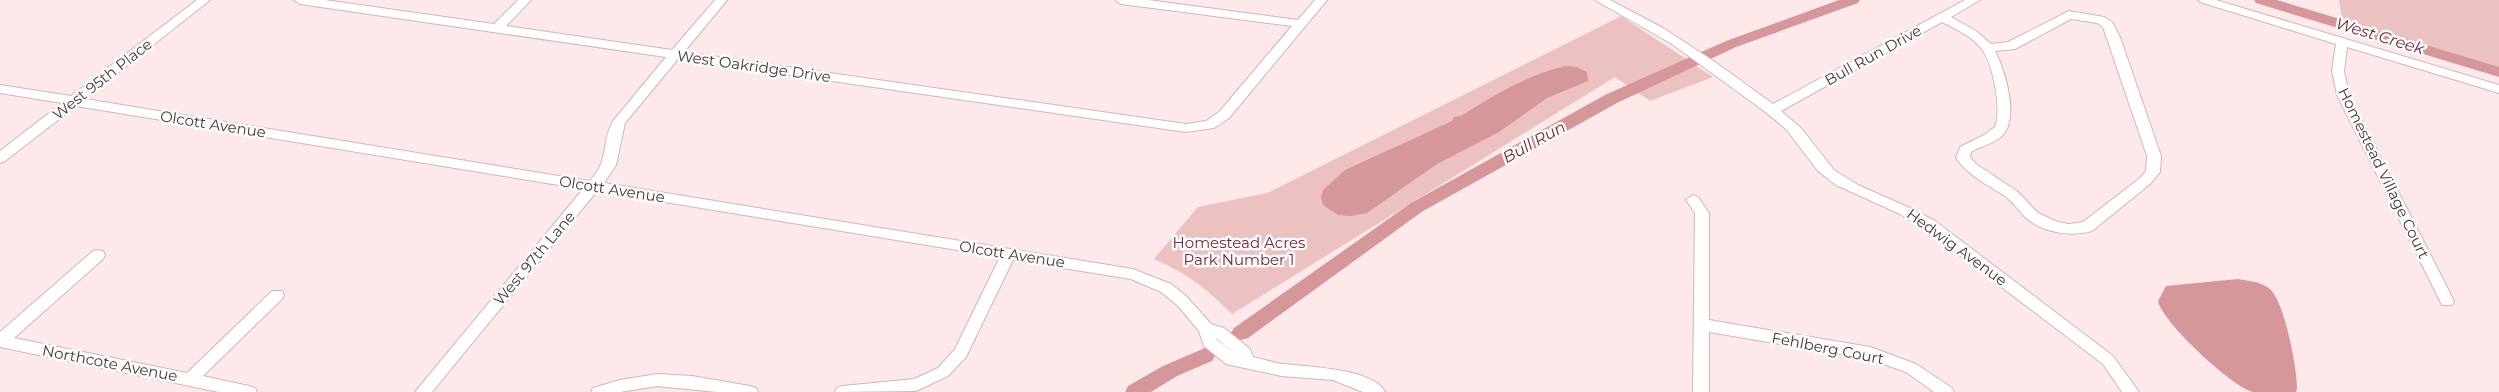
<svg xmlns="http://www.w3.org/2000/svg" width="2499" height="392" font-family="Montserrat,sans-serif">
  <style>
    .green { fill: #ebc1c2 }
    .water { fill: #d59799 }
    .lines { fill: none; stroke-linecap: round; stroke-linejoin: round }
    .river { fill: #d59799; fill-rule: evenodd }
    .minor-casing { stroke: #d4b5b6; stroke-width: 2 }
    .minor { fill: #fff; fill-rule: evenodd }
    .labels { text-anchor: middle; dominant-baseline: central; stroke-width: 5; stroke-linejoin: round; paint-order: stroke }
    .street-label { font-size: 15px; fill: #453939; stroke: #fcfcfc }
    .park-label { font-size: 15px; fill: #732931; stroke: #fcfcfc }
    .water-label { font-size: 16px; font-style: italic; fill: #712730; stroke: #fcfcfc }
  </style>
  <rect width="100%" height="100%" fill="#fde9e9"/>
  <g class="green">
    <polygon points="2339,0 2499,0 2499,68 2342,19"/>
    <path d="M1621,16L1713,77L1650,101L1615,77L1232,314C1204,287 1190,275 1154,259L1198,207L1267,193Z"/>
  </g>
  <g class="water">
    <path d="M1565,66L1577,67L1587,72L1588,81L1547,98L1499,132L1437,164L1367,213L1350,216L1338,215L1323,205L1321,198L1323,190L1345,170L1452,121L1454,117L1461,116C1494,95 1527,75 1565,66Z"/>
    <path d="M2238,279C2249,281 2263,282 2271,290C2285,305 2297,368 2297,388L2296,392C2283,392 2266,392 2253,392C2232,387 2162,322 2158,301L2166,286Z"/>
  </g>
  <g class="lines">
    <g class="river">
      <polygon points="1839,0 1860,0 1858,3 1736,47 1617,103 1423,211 1248,338 1241,340 1234,338 1231,333 1234,328 1411,203 1605,95 1726,41"/>
      <polygon points="2254,0 2277,0 2499,67 2499,77 2256,3"/>
      <polygon points="1205,348 1212,351 1215,356 1212,361 1177,376 1151,392 1125,392 1128,386 1163,366"/>
    </g>
    <g class="minor-casing">
      <g id="minor">
        <path d="M197,0H210L85,99L590,181C611,156 600,145 613,121L666,57L300,4L294,0H325L494,24L518,0H531L506,26L672,50L715,0H727L684,52L1186,124L1206,121L1219,112L1292,26L1121,4L1115,0H1148L1298,20L1315,0H1327L1229,118L1214,128L1186,132L678,59L625,123L616,165L604,183L1133,269L1171,284L1187,297L1211,324L1224,328L1250,349L1253,357C1263,359 1273,363 1283,364C1307,367 1373,368 1385,392H1363L1333,380L1281,376L1226,364L1204,346L1199,331L1177,305L1161,292L1131,279L1013,260L966,357L948,376L916,391L835,392L837,388L843,386L914,379L938,368L955,349L1000,257L597,191L432,392H415L583,189L76,106L5,161L0,163V151L62,103L0,93V85L71,96ZM1216,338L1236,354L1216,339Z"/>
        <path d="M1595,0H1610L1663,28L1715,62L1773,104L1965,0H1980L1951,17L1976,31L1991,44L2008,42L2069,11L2104,17L2112,22L2120,37L2161,156L2160,172L2150,184L2092,231C2071,237 2043,233 2026,218C2019,211 2013,202 2005,196C1988,185 1967,175 1956,158L1960,147L1984,135L1995,127C2002,109 1993,63 1981,48C1971,36 1956,29 1942,22L1781,111L1801,128L1834,170L1858,185L1910,208L1935,221L2113,356L2139,392H2122L2103,364L1925,229L1900,214L1836,185L1818,171L1786,129L1764,111L1672,44ZM2071,19L2097,23L2103,27L2147,156L2146,171L2140,178L2083,222L2069,224L2058,222L2038,213L2018,192L1976,164L1970,157L1971,152C1981,146 1993,144 2002,136C2020,118 2005,71 1995,51L2015,49Z"/>
        <polygon points="2198,0 2216,0 2499,85 2499,93 2347,47 2344,71 2349,95 2454,301 2452,305 2442,305 2337,95 2332,71 2336,44 2200,2"/>
        <polygon points="1693,195 1698,197 1709,213 1709,320 1870,347 1916,364 1952,388 1954,392 1934,392 1906,372 1869,359 1709,332 1709,392 1693,392 1695,213 1686,200"/>
        <polygon points="98,250 103,251 105,255 103,259 14,338 187,373 272,291 282,291 284,295 282,299 203,376 249,386 255,388 257,392 219,392 0,347 0,332 93,251"/>
        <polygon points="657,374 692,376 750,386 756,388 758,392 717,392 657,386 620,392 591,392 593,388 620,380"/>
      </g>
    </g>
    <use href="#minor" class="minor"/>
  </g>
  <g class="labels">
    <g class="street-label">
      <text transform="translate(1873 55) rotate(-29)">Bull Run Drive</text>
      <text transform="translate(754 66) rotate(8)">West Oakridge Drive</text>
      <text transform="translate(102 79) rotate(-38)">West 95th Place</text>
      <text transform="translate(213 124) rotate(9)">Olcott Avenue</text>
      <text transform="translate(2384 173) rotate(64)">Homestead Village Court</text>
      <text transform="translate(612 189) rotate(9)">Olcott Avenue</text>
      <text transform="translate(1957 247) rotate(36)">Hedwig Avenue</text>
      <text transform="translate(1012 254) rotate(9)">Olcott Avenue</text>
      <text transform="translate(534 258) rotate(-50)">West 97th Lane</text>
      <text transform="translate(1828 348) rotate(11)">Fehlberg Court</text>
      <text transform="translate(110 363) rotate(11)">Northcote Avenue</text>
    </g>
    <g class="park-label">
      <text x="1239" y="242">Homestead Acres<tspan x="1239" dy="17">Park Number 1</tspan></text>
    </g>
    <g class="water-label">
      <text transform="translate(2380 36) rotate(17)">West Creek</text>
      <text transform="translate(1534 142) rotate(-29)">Bull Run</text>
    </g>
  </g>
</svg>
